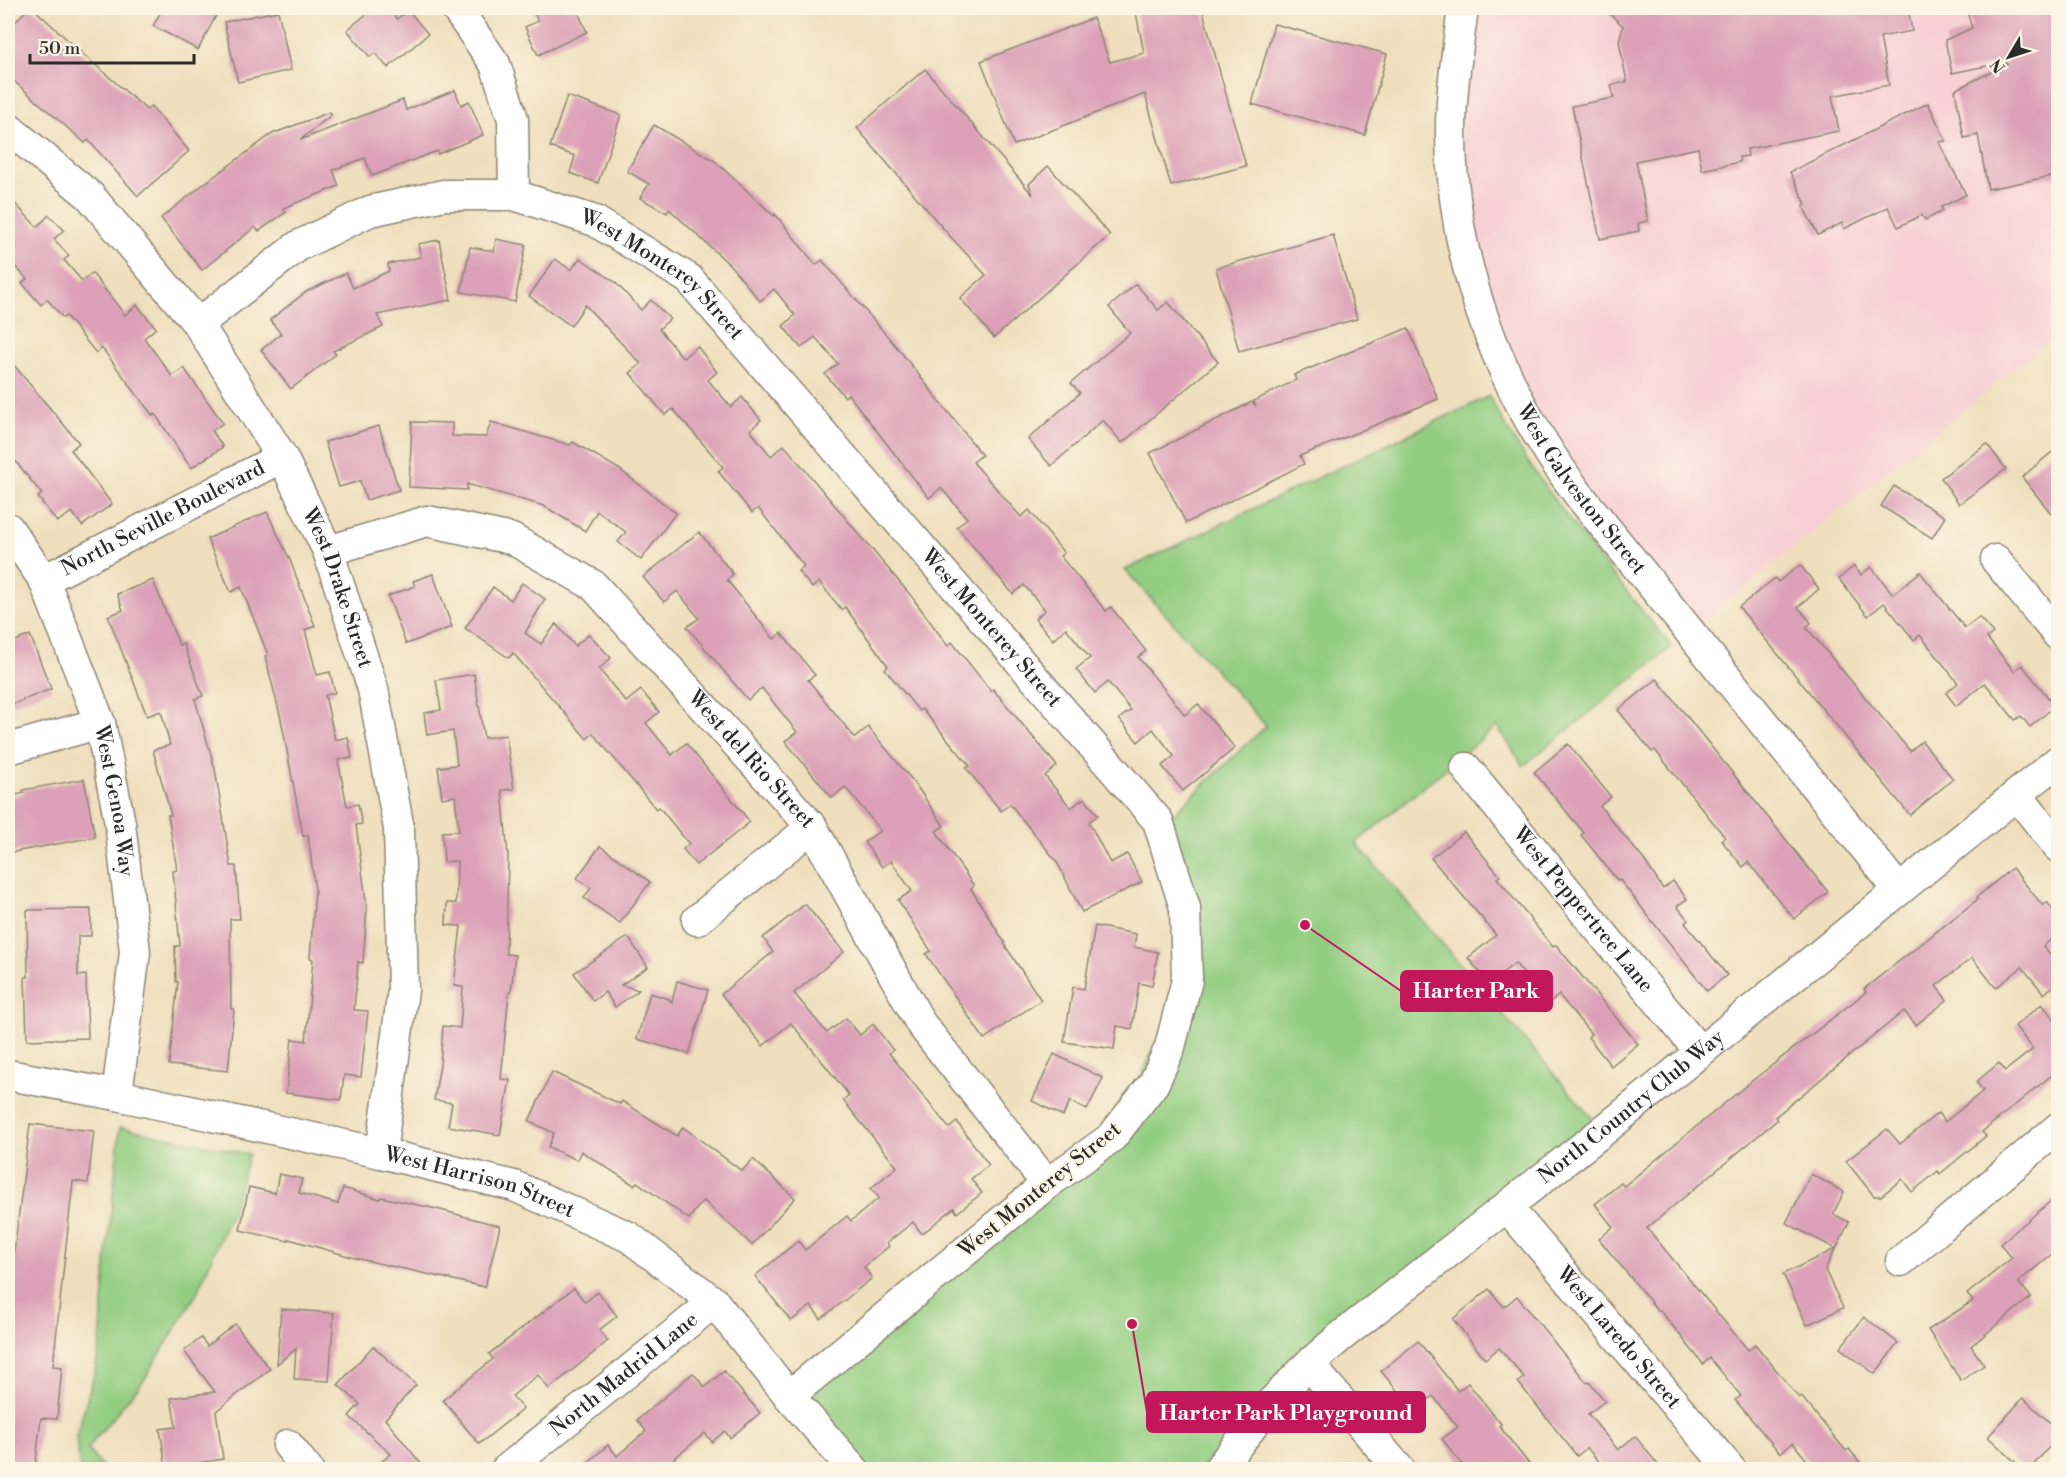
<svg xmlns="http://www.w3.org/2000/svg" width="2066" height="1477" font-family="'Libre Bodoni',serif">
  <style>
    .built { fill: #f7cfd4 }
    .green { fill: #93cd82; stroke: #5f7c56; stroke-width: 1.5 }
    .building { fill: #dca1b8 }
    .lines { fill: none; stroke-linecap: round; stroke-linejoin: round }
    .minor-casing { stroke: #8d8574; stroke-width: 33 }
    .minor { stroke: #fff; stroke-width: 30 }
    .labels { text-anchor: middle; dominant-baseline: central; stroke-width: 4.5; stroke-linejoin: round; paint-order: stroke }
    .street-label { font-size: 21px; fill: #2b2b2b; stroke: #fcf5e5 }
    .leader { fill: none; stroke: #c2185b; stroke-width: 2 }
    .callout-dot { fill: #c2185b; stroke: #fcf5e5; stroke-width: 2 }
    .callout { fill: #c2185b; stroke: #c2185b; stroke-width: 2 }
    .callout-label { font-size: 22px; text-anchor: middle; font-weight: bold; fill: #fff }
  </style>
  <rect width="100%" height="100%" fill="#fcf5e5"/>
  <filter id="ink" filterUnits="userSpaceOnUse"><feTurbulence type="fractalNoise" baseFrequency=".0167" numOctaves="2"/><feDisplacementMap in="SourceGraphic" scale="12" xChannelSelector="R" yChannelSelector="G"/><feConvolveMatrix kernelMatrix="1 2 1 2 8 2 1 2 1" color-interpolation-filters="sRGB"/></filter>
  <filter id="wash" filterUnits="userSpaceOnUse"><feTurbulence type="fractalNoise" baseFrequency=".008" numOctaves="4" result="noise"/><feDisplacementMap in="SourceGraphic" scale="24" xChannelSelector="R" yChannelSelector="G"/><feGaussianBlur stdDeviation="1.35" result="paint"/><feColorMatrix in="noise" values="0 0 0 0 0 0 0 0 0 0 0 0 0 0 0 0 0 1.4 0 .05"/><feComposite in="paint" operator="in"/></filter>
  <g filter="url(#wash)">
    <rect width="100%" height="100%" fill="#efdfbd"/>
    <polygon class="built" points="1463,8 2058,8 2058,333 1689,632 1558,467 1461,237"/>
    <g class="green">
      <path d="M1489,396C1537,488 1606,566 1672,647L1523,766L1497,726L1356,843L1603,1131L1339,1338L1218,1469H854L789,1396L1112,1137L1187,980L1158,821L1173,814L1266,726L1125,570Z"/>
      <polygon points="120,1127 249,1154 232,1211 196,1295 144,1380 87,1449 104,1469 80,1469 76,1437 95,1371 100,1343 107,1251"/>
    </g>
    <g id="blocks">
      <g class="building">
        <polygon points="28,8 33,8 85,56 147,110 151,106 189,151 138,196 88,140 85,143 8,76 8,30"/>
        <polygon points="163,8 220,8 198,50 153,26"/>
        <polygon points="374,8 387,8 397,19 408,10 428,34 388,68 375,53 370,57 347,30"/>
        <polygon points="532,8 576,8 587,32 538,55 525,27 538,21"/>
        <polygon points="1135,8 1202,8 1246,166 1171,186 1145,94 1014,145 981,61 1093,18 1110,62 1144,53"/>
        <polygon points="1603,8 1908,8 1912,31 1880,37 1889,85 1832,96 1839,131 1747,149 1748,156 1739,157 1740,162 1702,170 1698,148 1636,161 1648,221 1638,223 1639,231 1600,239 1572,106 1614,98 1611,85 1627,82 1619,41 1623,26"/>
        <polygon points="1966,8 2058,8 2058,175 1988,189 1978,135 1964,138 1955,90 2007,64 2006,62 1952,73 1945,40 1972,28"/>
        <polygon points="278,11 291,70 238,82 224,22"/>
        <polygon points="1274,24 1387,54 1365,135 1252,104"/>
        <polygon points="925,69 1033,195 1029,184 1048,166 1110,235 994,338 960,298 986,275 948,234 857,128"/>
        <polygon points="455,90 461,105 469,101 483,135 438,154 437,151 372,176 365,158 333,170 339,186 283,208 286,212 259,231 255,227 202,270 161,218 205,183 272,134 330,112 331,115 300,140 403,100 406,110"/>
        <polygon points="567,96 621,115 598,183 570,173 575,156 550,147"/>
        <polygon points="1928,103 1946,141 1939,142 1966,195 1941,207 1943,211 1925,220 1922,215 1898,227 1888,207 1844,229 1842,223 1818,235 1803,206 1806,204 1790,172"/>
        <polygon points="654,125 715,161 774,216 775,214 816,265 822,260 900,351 982,455 973,462 1021,517 1029,510 1064,553 1060,556 1106,611 1111,607 1146,651 1138,657 1185,715 1198,704 1235,748 1183,791 1162,766 1174,756 1153,729 1138,742 1119,719 1131,710 1108,682 1095,693 1076,669 1090,658 1066,628 1053,640 1035,619 1045,610 1024,585 1013,594 957,527 967,518 941,488 929,498 848,394 845,397 825,374 838,364 815,337 801,348 783,326 795,315 774,289 760,301 730,265 669,209 667,213 640,198 649,184 627,171"/>
        <polygon points="8,196 37,227 49,215 64,230 54,239 69,256 64,260 82,281 92,273 125,315 137,305 156,328 144,338 172,376 184,368 223,423 212,431 223,447 191,468 155,414 153,416 102,348 96,353 66,316 63,318 47,299 41,305 22,283 27,279 8,259"/>
        <polygon points="1333,235 1357,319 1239,351 1216,268"/>
        <polygon points="496,239 526,245 515,302 461,292 470,247 494,251"/>
        <polygon points="439,240 451,300 377,315 383,327 333,351 336,354 291,389 261,350 281,334 270,320 306,292 346,273 353,288 389,271 388,264 421,257 418,244"/>
        <polygon points="580,258 615,282 641,310 651,300 670,319 659,329 683,358 697,346 717,372 708,380 731,407 742,397 761,420 750,430 771,456 784,445 912,597 948,646 952,642 991,691 993,689 1057,766 1045,776 1071,808 1084,798 1098,815 1089,822 1110,863 1127,854 1142,882 1082,912 1057,862 1010,804 1001,811 966,768 970,766 922,709 919,711 885,669 888,666 845,607 842,610 819,582 812,588 798,571 804,566 758,508 752,513 718,471 723,467 673,409 665,415 630,373 641,364 585,305 571,326 529,296 555,259 571,270"/>
        <polygon points="1136,284 1158,310 1168,302 1218,362 1122,443 1103,420 1051,466 1028,439 1080,393 1071,383 1130,333 1109,307"/>
        <polygon points="1408,328 1438,399 1300,456 1304,464 1186,523 1150,453 1252,402 1255,405 1254,401 1296,380 1294,375"/>
        <polygon points="8,358 79,443 71,450 112,504 82,526 72,512 57,522 38,497 42,494 8,452"/>
        <polygon points="412,422 452,423 452,436 486,437 491,422 570,445 573,442 619,469 676,513 641,560 618,542 626,532 597,511 585,531 544,506 467,484 467,490 409,487"/>
        <polygon points="379,426 399,490 366,500 360,481 339,487 325,442"/>
        <polygon points="1987,444 2006,469 1959,504 1941,478"/>
        <polygon points="2058,447 2058,522 2022,477"/>
        <polygon points="1894,486 1945,517 1932,538 1881,506"/>
        <polygon points="267,512 290,560 315,626 305,630 317,675 330,672 335,693 325,695 335,740 348,737 352,758 338,760 347,806 358,804 362,824 356,825 367,908 363,963 358,962 354,1010 368,1011 361,1077 344,1075 341,1100 286,1093 292,1039 306,1041 313,959 310,958 315,890 308,835 303,836 281,719 265,656 268,655 241,587 231,592 207,539"/>
        <polygon points="699,532 733,574 727,580 774,639 781,633 815,675 808,680 855,738 868,727 913,781 944,826 936,831 974,886 971,889 1005,943 1004,944 1041,1000 984,1039 926,954 931,951 898,900 912,891 891,861 882,867 864,842 880,831 869,816 845,787 832,798 785,741 797,732 762,688 748,700 687,627 699,618 677,591 664,602 643,577"/>
        <polygon points="1800,565 1819,589 1798,607 1811,623 1806,627 1910,751 1922,741 1953,779 1910,815 1739,607 1775,578 1778,582"/>
        <polygon points="1854,566 1861,575 1871,567 1893,594 1920,572 1965,628 1979,617 1993,633 1987,638 2014,671 2022,665 2055,706 2030,727 2021,716 2015,720 1985,683 1956,706 1946,693 1958,683 1920,635 1914,640 1884,603 1868,616 1839,579"/>
        <polygon points="433,574 452,627 406,644 388,596 415,586 413,581"/>
        <polygon points="153,580 179,645 183,643 203,696 195,699 215,769 231,866 236,866 240,919 230,919 231,1009 234,1009 228,1071 169,1065 178,982 176,982 175,946 180,946 173,871 177,870 168,815 171,815 153,750 170,745 161,711 147,716 108,616 123,610 117,594"/>
        <polygon points="522,583 545,599 525,633 541,644 556,624 575,646 589,634 611,658 599,669 626,702 641,690 659,712 646,723 672,755 686,743 750,822 696,865 683,849 689,844 659,807 656,809 593,733 587,739 513,653 509,658 465,628 493,587 511,600"/>
        <polygon points="30,635 51,689 8,706 8,644"/>
        <polygon points="474,674 484,738 506,735 514,789 502,790 508,856 506,954 515,955 511,992 509,992 501,1079 510,1080 500,1135 448,1126 452,1103 434,1100 440,1065 443,1026 460,1028 463,987 454,986 461,926 446,925 447,903 456,903 457,861 444,862 442,832 459,831 455,796 442,798 438,767 457,765 453,731 427,735 424,713 441,710 436,680"/>
        <polygon points="1657,679 1828,892 1794,919 1748,862 1743,867 1721,840 1725,837 1655,750 1652,752 1618,710"/>
        <polygon points="1568,744 1611,797 1600,806 1644,860 1663,889 1673,881 1687,899 1677,906 1688,920 1685,923 1727,975 1707,991 1620,880 1618,881 1581,835 1584,833 1534,772"/>
        <polygon points="84,779 95,837 8,853 8,797 24,793 23,790"/>
        <polygon points="1464,832 1500,876 1497,878 1553,947 1556,945 1638,1044 1611,1066 1588,1037 1591,1034 1559,995 1548,1004 1515,963 1489,984 1468,958 1496,935 1431,858"/>
        <polygon points="600,846 650,882 620,923 584,898 591,888 577,878"/>
        <polygon points="2012,868 2043,906 2047,902 2058,917 2058,934 2043,946 2058,965 2058,982 2044,994 2022,967 1996,988 1972,958 1936,986 1947,1000 1916,1025 1904,1011 1775,1117 1777,1120 1647,1228 1748,1350 1755,1344 1799,1398 1801,1396 1846,1451 1849,1449 1866,1470 1815,1470 1793,1443 1780,1453 1735,1400 1741,1396 1710,1358 1703,1364 1660,1310 1658,1311 1599,1239 1613,1227 1595,1204 1621,1183 1624,1186 1748,1084 1866,992 1864,989 1978,899 1977,897"/>
        <polygon points="805,904 844,952 794,993 827,1033 846,1018 860,1035 873,1024 893,1050 889,1053 949,1128 957,1122 989,1165 971,1179 982,1193 957,1213 954,1208 922,1234 913,1222 887,1243 889,1246 864,1267 872,1278 850,1296 821,1319 811,1306 791,1321 755,1276 798,1241 805,1250 847,1216 851,1221 879,1198 871,1188 897,1167 843,1100 849,1095 791,1023 763,1046 721,994 773,952 763,938"/>
        <polygon points="91,909 91,936 78,936 78,976 86,975 88,1038 27,1040 25,977 28,977 27,910"/>
        <polygon points="1095,926 1136,934 1134,947 1158,952 1152,986 1139,983 1132,1029 1117,1026 1114,1049 1064,1042 1073,987 1084,989"/>
        <polygon points="628,937 648,967 621,985 639,990 615,1007 605,992 593,1001 574,973"/>
        <polygon points="677,981 708,990 689,1054 637,1039 650,993 669,999 672,1002"/>
        <polygon points="2042,1004 2058,1024 2058,1070 1982,1132 1986,1136 1940,1174 1938,1171 1912,1192 1902,1179 1881,1196 1874,1196 1846,1161 1887,1129 1900,1144 1938,1113 1945,1122 1983,1091 1976,1082 1999,1063 2005,1071 2033,1049 2015,1026"/>
        <polygon points="1054,1054 1103,1078 1087,1110 1070,1101 1063,1116 1032,1101"/>
        <polygon points="552,1072 620,1104 622,1101 677,1136 683,1127 742,1171 753,1159 795,1198 752,1245 703,1200 689,1219 637,1182 634,1185 581,1151 577,1160 548,1147 554,1133 529,1121"/>
        <polygon points="30,1124 94,1131 88,1183 73,1181 53,1366 62,1367 57,1419 41,1418 35,1470 8,1470 8,1301"/>
        <polygon points="279,1174 302,1179 299,1193 338,1204 343,1188 380,1199 381,1197 437,1209 500,1226 485,1287 355,1258 289,1239 288,1241 240,1230 249,1187 275,1193"/>
        <polygon points="1811,1174 1844,1192 1833,1214 1849,1222 1836,1249 1786,1223"/>
        <polygon points="2058,1195 2058,1249 2018,1282 2031,1297 1971,1346 1984,1365 1961,1381 1928,1330 1973,1301 1967,1294 2012,1258 2000,1244"/>
        <polygon points="1835,1249 1825,1270 1843,1308 1807,1325 1783,1274"/>
        <polygon points="574,1288 585,1302 598,1292 617,1316 599,1330 608,1341 549,1389 538,1375 512,1396 523,1409 479,1444 443,1400 493,1359 489,1354"/>
        <polygon points="1489,1289 1504,1307 1517,1296 1587,1383 1589,1381 1605,1401 1588,1414 1618,1450 1635,1436 1662,1470 1594,1470 1601,1464 1587,1448 1577,1456 1518,1382 1524,1377 1499,1348 1485,1359 1453,1319"/>
        <polygon points="281,1309 334,1313 329,1381 294,1379 296,1349 277,1364"/>
        <polygon points="1864,1317 1898,1343 1875,1374 1840,1348"/>
        <polygon points="235,1324 270,1369 216,1411 223,1459 166,1468 160,1429 176,1427 171,1398 215,1392 184,1351 201,1338 207,1346"/>
        <polygon points="1418,1341 1458,1391 1468,1383 1501,1424 1499,1426 1534,1470 1466,1470 1442,1439 1458,1427 1433,1396 1414,1411 1381,1371"/>
        <polygon points="373,1346 416,1385 385,1419 426,1470 371,1470 391,1454 349,1416 360,1404 338,1385"/>
        <polygon points="724,1371 760,1413 730,1438 725,1431 712,1442 705,1433 660,1470 579,1470 608,1445 617,1456 646,1431 637,1420 693,1373 705,1387"/>
        <polygon points="2023,1398 2058,1430 2058,1437 2029,1470 2024,1470 1988,1437"/>
      </g>
    </g>
  </g>
  <g filter="url(#ink)">
    <use href="#blocks" fill-opacity="0" stroke="#8d8574" stroke-width="1.5"/>
    <g class="lines">
      <g class="minor-casing">
        <g id="minor">
          <polyline points="456,8 495,64 513,119 514,195"/>
          <path id="s1" d="M1463,8C1458,48 1451,89 1451,130C1450,261 1500,391 1579,495L1899,890"/>
          <path id="s2" d="M8,128L90,196L198,324L282,457L328,551L373,689L399,829L403,990L381,1153"/>
          <path id="s3" d="M198,324L298,246L370,211L444,195H514L595,221L689,279L1158,821L1185,908L1187,980L1170,1047L1154,1083L1112,1137L1047,1184L789,1396"/>
          <path id="s4" d="M8,528L44,580L100,723L120,823L135,952L117,1095"/>
          <path id="s5" d="M328,551L427,521L512,539L593,585L812,827L921,1024L1047,1184"/>
          <polyline points="1996,560 2058,635"/>
          <path id="s6" d="M44,580L282,457"/>
          <polyline points="8,749 100,723"/>
          <path id="s7" d="M1466,768L1700,1052"/>
          <polyline points="2017,795 2058,847"/>
          <polyline points="697,920 812,827"/>
          <path id="s8" d="M8,1075L117,1095L381,1153L514,1186L629,1237L714,1302L789,1396L854,1470"/>
          <path id="s9" d="M1507,1207L1731,1470"/>
          <polyline points="1901,1261 2058,1128"/>
          <polyline points="1309,1364 1400,1470"/>
          <polyline points="288,1445 308,1470"/>
          <path id="s10" d="M506,1470L714,1302"/>
          <path id="s11" d="M1218,1470L1267,1407L1309,1364L1339,1338L1603,1131L2058,761"/>
        </g>
      </g>
      <use href="#minor" class="minor"/>
    </g>
  </g>
  <g class="labels">
    <g class="street-label">
      <text stroke="none"><textPath href="#s3" startOffset="524">West Monterey Street</textPath></text>
      <text stroke="none"><textPath href="#s1" startOffset="513">West Galveston Street</textPath></text>
      <text stroke="none"><textPath href="#s6" startOffset="134">North Seville Boulevard</textPath></text>
      <text stroke="none"><textPath href="#s2" startOffset="574">West Drake Street</textPath></text>
      <text stroke="none"><textPath href="#s3" startOffset="1010">West Monterey Street</textPath></text>
      <text stroke="none"><textPath href="#s5" startOffset="519">West del Rio Street</textPath></text>
      <text stroke="none"><textPath href="#s4" startOffset="296">West Genoa Way</textPath></text>
      <text stroke="none"><textPath href="#s7" startOffset="184">West Peppertree Lane</textPath></text>
      <text stroke="none"><textPath href="#s11" startOffset="552">North Country Club Way</textPath></text>
      <text stroke="none"><textPath href="#s8" startOffset="484">West Harrison Street</textPath></text>
      <text transform="translate(1040 1190) rotate(-39)">West Monterey Street</text>
      <text stroke="none"><textPath href="#s9" startOffset="172">West Laredo Street</textPath></text>
      <text stroke="none"><textPath href="#s10" startOffset="152">North Madrid Lane</textPath></text>
    </g>
  </g>
  <path class="leader" d="M1305 925L1401 991M1132 1324L1147 1412"/>
  <g class="callout-dot">
    <circle cx="1305" cy="925" r="6"/>
    <circle cx="1132" cy="1324" r="6"/>
  </g>
  <g class="callout">
    <rect x="1401" y="971" width="151" height="40" rx="6"/>
    <rect x="1147" y="1392" width="278" height="40" rx="6"/>
  </g>
  <g class="callout-label">
    <text x="1476" y="998">Harter Park</text>
    <text x="1286" y="1420">Harter Park Playground</text>
  </g>
  <rect width="2066" height="1477" fill="none" stroke="#fcf5e5" stroke-width="30"/>
  <g transform="translate(2009 57) rotate(231)" stroke="#fcf5e5" stroke-width="4.5" paint-order="stroke">
  <path d="M0-4.5L10 22L0 15L-10 22Z" fill="#2b2b2b"/>
  <text y="-9" font-size="16" font-weight="bold" text-anchor="middle" fill="#2b2b2b">N</text>
  </g>
  <path d="M30 54v9h164v-9" fill="none" stroke="#2b2b2b" stroke-width="3"/>
  <text x="39" y="54" font-size="18" fill="#2b2b2b" stroke="#fcf5e5" stroke-width="4.5" paint-order="stroke">50 m</text>
</svg>
